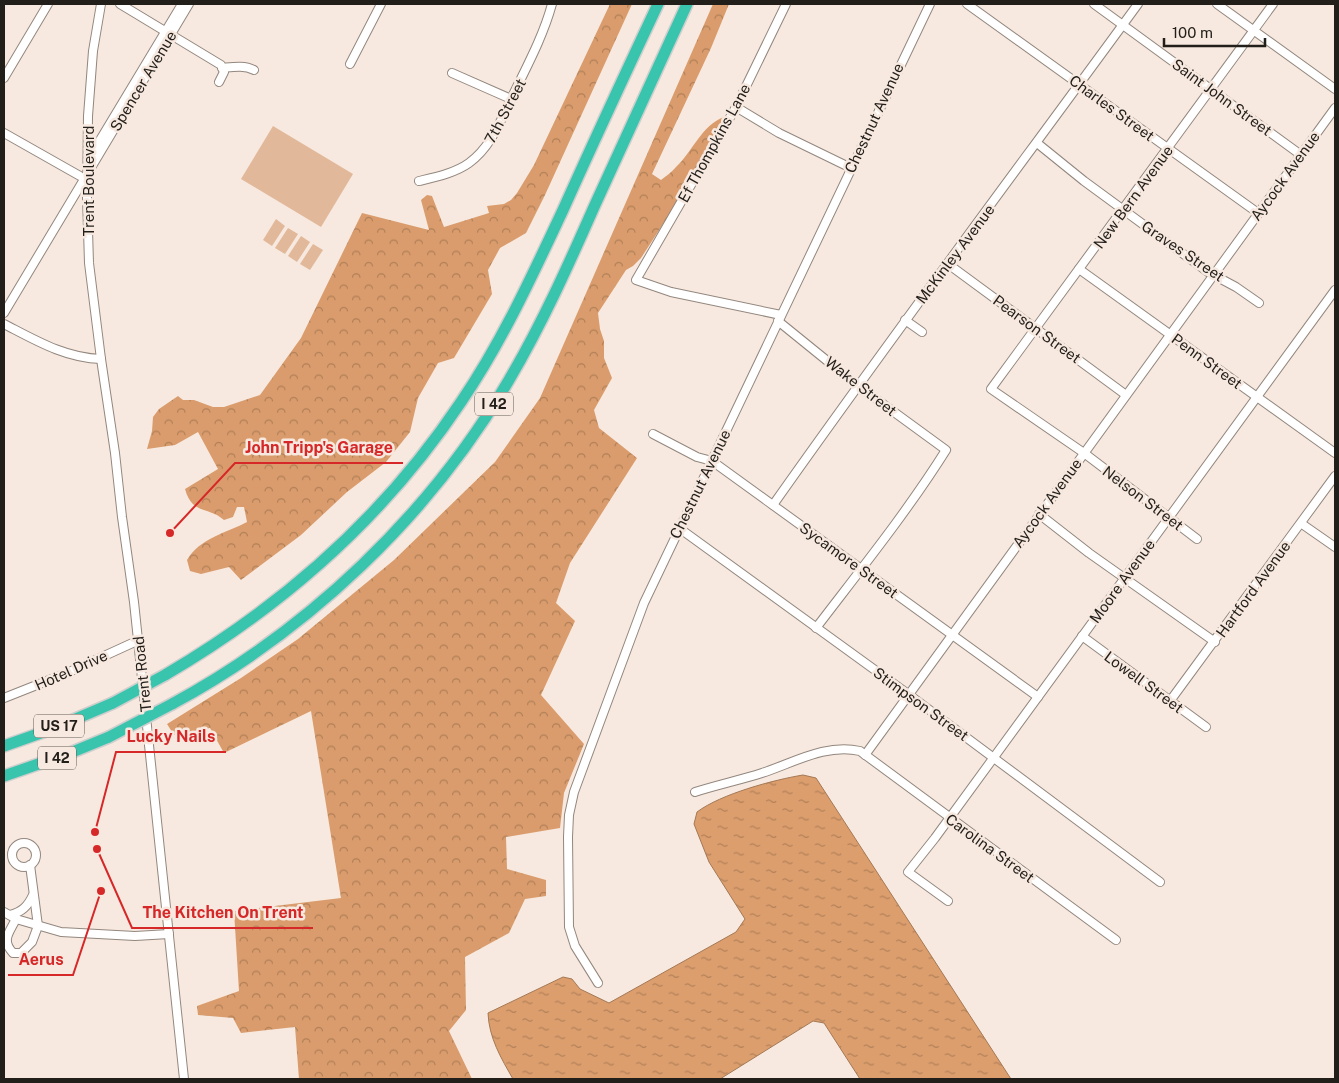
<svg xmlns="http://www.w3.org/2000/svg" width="1339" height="1083" font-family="'Public Sans',sans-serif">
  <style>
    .grass { fill: #e2b89a }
    .forest { fill: url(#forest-crowns) }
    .water { fill: url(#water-ripples); stroke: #a47854 }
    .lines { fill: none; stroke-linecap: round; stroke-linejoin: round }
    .minor-casing { stroke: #93877e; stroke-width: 10 }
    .highway-casing { stroke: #cececd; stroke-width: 14 }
    .minor { stroke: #fff; stroke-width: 8 }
    .highway { stroke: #39c5ad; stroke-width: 11 }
    .highway-bridge-casing { stroke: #cececd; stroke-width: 14; stroke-linecap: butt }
    .highway-bridge { stroke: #39c5ad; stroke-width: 11 }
    .labels { text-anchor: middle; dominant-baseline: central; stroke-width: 5; stroke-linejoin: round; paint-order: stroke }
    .shield { fill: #f7e9df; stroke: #625b55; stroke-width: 1 }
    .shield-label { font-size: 14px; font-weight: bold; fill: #221e1a }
    .street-label { font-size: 15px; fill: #221e1a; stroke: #f7e9df }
    .leader { fill: none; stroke: #d62828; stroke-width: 2 }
    .callout-dot { fill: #d62828; stroke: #f7e9df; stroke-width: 2 }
    .callout-label { font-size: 16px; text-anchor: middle; font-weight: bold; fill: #d62828; stroke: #f7e9df; stroke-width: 5; stroke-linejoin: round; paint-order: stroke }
  </style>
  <defs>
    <pattern id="forest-crowns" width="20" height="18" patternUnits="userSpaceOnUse" patternTransform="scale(1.25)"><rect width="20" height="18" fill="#da9c6c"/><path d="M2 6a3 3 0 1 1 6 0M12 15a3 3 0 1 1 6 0" fill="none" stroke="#b07f58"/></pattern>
    <pattern id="water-ripples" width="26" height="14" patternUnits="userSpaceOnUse" patternTransform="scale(1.25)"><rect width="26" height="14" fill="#dc9e6d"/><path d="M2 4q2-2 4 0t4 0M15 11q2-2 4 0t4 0" fill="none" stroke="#b28059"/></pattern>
  </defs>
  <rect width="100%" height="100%" fill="#f7e9df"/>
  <g class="grass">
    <polygon points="273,126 353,174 321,227 241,179"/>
    <polygon points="276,219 285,226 272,246 263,240"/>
    <polygon points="288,228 298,234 285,254 275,248"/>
    <polygon points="301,236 310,242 297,262 288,256"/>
    <polygon points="313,244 323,250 310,270 300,264"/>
  </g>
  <g class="forest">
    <path d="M610,4H632L545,195L526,233L500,248L488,270L492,294L454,358L438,363L418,398L410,432L386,462L347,492L301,535L241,580L229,567L201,574L190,571L187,560C200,538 226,533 247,522L244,507H237L233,517L224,520C208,506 192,515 185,489L218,469L198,432L175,445L147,449L152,431L153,417L159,409L178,396L183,400H194L213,407H224L260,395L301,338L362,213L429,230L421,200L427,195L432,196L444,227L489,213L487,206L504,204L511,200L517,193L534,165Z"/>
    <path d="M713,4H729L711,48L652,174L661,180C666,176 672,172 676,167C693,151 701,126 724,117L676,204L641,258L633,266L626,270L598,313L600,329L604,341V358L612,378L594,410L599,428L637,458L570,563L556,603L575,621L541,695L584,744L564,793L560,828L506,837L507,869L546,880V896L525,899L509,933L465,957L466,1010L449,1031L472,1079H299L295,1027L241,1033L233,1018L198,1015L197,1006L239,991L234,911L341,898L311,711L224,753L210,728L174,735L167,724L241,678L298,639L394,560L495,462L540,398Z"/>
  </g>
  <path class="water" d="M803,775L816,778L1011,1079H860L824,1023L813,1021L720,1079H513C501,1058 489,1038 488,1013L563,977L572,979L580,989L609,1003L736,932L745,919L709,862L694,824L697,812C721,794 773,780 803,775Z"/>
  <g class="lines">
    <g class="minor-casing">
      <g id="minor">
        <polyline points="101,4 93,51 88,116 87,197 89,263 101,359 115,453 122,517 134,602 184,1079"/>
        <polyline points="120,4 221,65 224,72 219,82"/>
        <polyline points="967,4 1258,213"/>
        <polyline points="1094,4 1301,155"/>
        <polyline points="1217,4 1335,89"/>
        <polyline points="350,64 381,4"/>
        <path d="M222,68C233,67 244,65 254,70"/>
        <polyline points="452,73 511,99"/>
        <polyline points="4,78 48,4"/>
        <polyline points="736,107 779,133 851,168"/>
        <polyline points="4,133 80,176"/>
        <polyline points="1037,143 1084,181 1208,272 1236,287 1259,303"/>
        <polyline points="88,160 182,4"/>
        <path d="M419,181C436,177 455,173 469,163C491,147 500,122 511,99C526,68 543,37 552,4"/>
        <polyline points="948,264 1126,395"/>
        <polyline points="1079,269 1335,453"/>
        <polyline points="4,313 189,4"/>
        <polyline points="781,315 671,292 636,280 736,107 786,4"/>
        <polyline points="905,320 922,332"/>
        <path d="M778,321L857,385L946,450C907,512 861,569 816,628"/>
        <path d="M4,324C35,340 65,358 101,359"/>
        <polyline points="653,434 697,457 712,461 1038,697"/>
        <path d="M773,505C892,336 1016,171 1138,4"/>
        <polyline points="1039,514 1089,553 1215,642"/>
        <polyline points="1302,524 1335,547"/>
        <polyline points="679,528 908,694 1160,882"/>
        <polyline points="1197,539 1084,453 991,389 1273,4"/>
        <polyline points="1082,636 1206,727"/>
        <polyline points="4,698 67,673 139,640"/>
        <polyline points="1170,701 1335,476"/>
        <polyline points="865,755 1335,108"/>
        <path d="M695,792C717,785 740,780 762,773C793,763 826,743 860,751L1116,940"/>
        <circle cx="24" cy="855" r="12"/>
        <polyline points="948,901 908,872 935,838 1335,290"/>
        <polyline points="4,912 16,919 61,932 135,936 169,934"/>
        <path d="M10,915C22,912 28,906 33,895"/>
        <path d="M16,919C9,933 1,940 13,953H21L32,942L38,926L30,865"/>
        <polyline points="598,983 575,946 569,927 568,837 569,815 574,792 644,603 930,4"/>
      </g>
    </g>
    <g class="highway-casing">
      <g id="highway">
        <path d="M165,675C283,606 385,516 461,402C502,342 532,276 563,210C594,141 626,72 658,4"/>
        <path d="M172,704C309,630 430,515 509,380C542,324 568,266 594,207C625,139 656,72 687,4"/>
        <polyline points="4,746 52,729 113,703"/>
        <polyline points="4,776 70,753 109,737"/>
      </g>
    </g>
    <use href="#minor" class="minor"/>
    <use href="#highway" class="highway"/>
    <g class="highway-bridge-casing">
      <g id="highway-bridge">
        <polyline points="113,703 165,675"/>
        <polyline points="109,737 172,704"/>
      </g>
    </g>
    <use href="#highway-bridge" class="highway-bridge"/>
  </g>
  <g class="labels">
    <g class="shield">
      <rect x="475" y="392.5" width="38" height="23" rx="4"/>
      <rect x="34" y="714.5" width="50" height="23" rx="4"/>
      <rect x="38" y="746.5" width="38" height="23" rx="4"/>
    </g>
    <g class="shield-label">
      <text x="494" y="404">I 42</text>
      <text x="59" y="726">US 17</text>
      <text x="57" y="758">I 42</text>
    </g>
    <g class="street-label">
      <text transform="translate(143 81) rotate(-59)">Spencer Avenue</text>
      <text transform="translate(1222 97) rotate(36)">Saint John Street</text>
      <text transform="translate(1112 108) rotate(36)">Charles Street</text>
      <text transform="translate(505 111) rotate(-62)">7th Street</text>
      <text transform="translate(874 118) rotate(-65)">Chestnut Avenue</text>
      <text transform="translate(714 143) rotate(-61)">Ef Thompkins Lane</text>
      <text transform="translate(1285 176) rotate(-54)">Aycock Avenue</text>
      <text transform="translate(88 181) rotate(-90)">Trent Boulevard</text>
      <text transform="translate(1133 197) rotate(-54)">New Bern Avenue</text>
      <text transform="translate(1183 251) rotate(34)">Graves Street</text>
      <text transform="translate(955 254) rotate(-53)">McKinley Avenue</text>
      <text transform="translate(1037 329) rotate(36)">Pearson Street</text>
      <text transform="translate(1207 361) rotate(36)">Penn Street</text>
      <text transform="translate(861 386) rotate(38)">Wake Street</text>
      <text transform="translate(700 484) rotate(-64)">Chestnut Avenue</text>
      <text transform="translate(1143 498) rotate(37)">Nelson Street</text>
      <text transform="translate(1047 503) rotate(-54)">Aycock Avenue</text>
      <text transform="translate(849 560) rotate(36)">Sycamore Street</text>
      <text transform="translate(1122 581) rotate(-54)">Moore Avenue</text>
      <text transform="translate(1253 589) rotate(-54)">Hartford Avenue</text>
      <text transform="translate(71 670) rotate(-24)">Hotel Drive</text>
      <text transform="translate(142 674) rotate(-96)">Trent Road</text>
      <text transform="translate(1144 682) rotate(36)">Lowell Street</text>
      <text transform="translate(921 704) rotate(36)">Stimpson Street</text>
      <text transform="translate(990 848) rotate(36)">Carolina Street</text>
    </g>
  </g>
  <path class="leader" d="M170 533L235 463H403M95 832L116 752H226M97 849L132 928H313M101 891L73 975H8"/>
  <g class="callout-dot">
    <circle cx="170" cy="533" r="5"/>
    <circle cx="95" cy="832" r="5"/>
    <circle cx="97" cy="849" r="5"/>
    <circle cx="101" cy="891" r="5"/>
  </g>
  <g class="callout-label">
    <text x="319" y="453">John Tripp's Garage</text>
    <text x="171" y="742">Lucky Nails</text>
    <text x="223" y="918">The Kitchen On Trent</text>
    <text x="41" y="965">Aerus</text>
  </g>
  <rect width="1339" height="1083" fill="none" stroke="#221e1a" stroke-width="10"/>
  <path d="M1164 38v8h101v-8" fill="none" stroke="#221e1a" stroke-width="2.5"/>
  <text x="1172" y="38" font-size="15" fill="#221e1a" stroke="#f7e9df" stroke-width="4" paint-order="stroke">100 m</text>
</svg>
